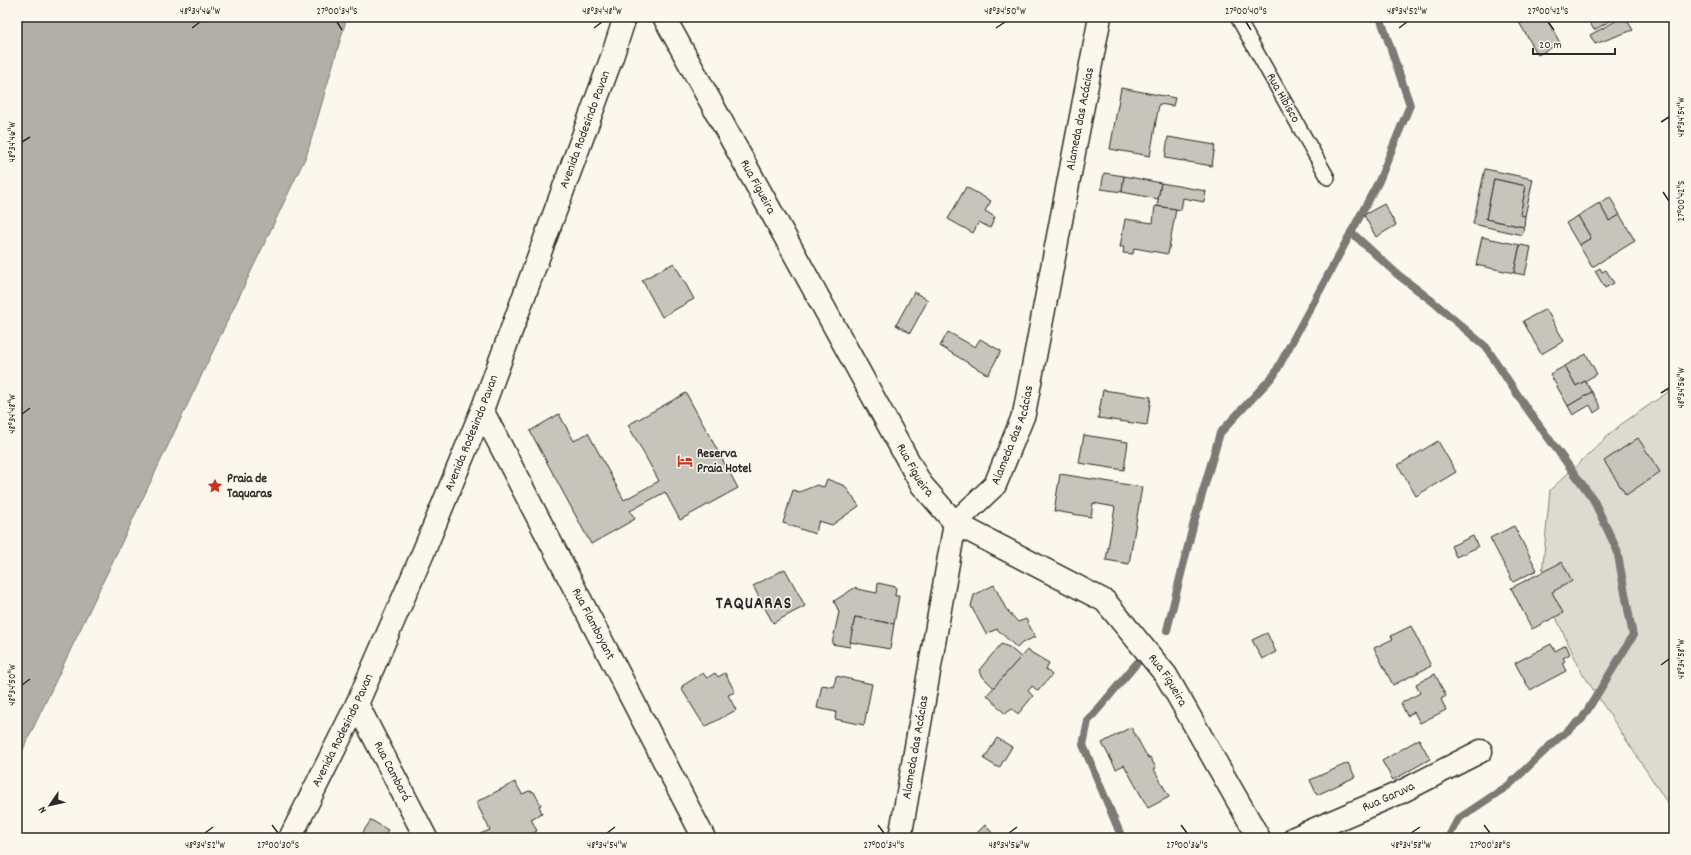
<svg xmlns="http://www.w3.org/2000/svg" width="1691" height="855" font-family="Dekko,sans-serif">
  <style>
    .green { fill: #dddad0; stroke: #84827e }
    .water { fill: #b1afa7; stroke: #7b7a75 }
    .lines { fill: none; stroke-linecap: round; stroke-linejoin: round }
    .stream { stroke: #7b7a75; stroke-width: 8 }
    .building { fill: #c7c4bc; stroke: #2b2b2b }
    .service-casing { stroke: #2b2b2b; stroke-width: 16 }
    .minor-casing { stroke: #2b2b2b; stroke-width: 25 }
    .secondary-casing { stroke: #2b2b2b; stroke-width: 25 }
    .service { stroke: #fbf7ec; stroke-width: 13 }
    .minor { stroke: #fbf7ec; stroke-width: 22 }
    .secondary { stroke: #fbf7ec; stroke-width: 22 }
    .ticks { fill: none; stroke: #2b2b2b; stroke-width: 1.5 }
    .labels { text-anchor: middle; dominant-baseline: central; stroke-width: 3; stroke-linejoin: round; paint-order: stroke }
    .street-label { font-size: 13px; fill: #2b2b2b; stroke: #fbf7ec }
    .poi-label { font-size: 13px; font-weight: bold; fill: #2b2b2b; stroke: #fbf7ec; text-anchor: start }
    .district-label { font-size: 17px; font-weight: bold; letter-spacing: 1px; fill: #2b2b2b; stroke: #fbf7ec }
    .neatline { fill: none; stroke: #2b2b2b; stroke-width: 1.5 }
    .ticks-label { font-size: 10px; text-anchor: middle; fill: #2b2b2b }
  </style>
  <rect width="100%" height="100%" fill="#fbf7ec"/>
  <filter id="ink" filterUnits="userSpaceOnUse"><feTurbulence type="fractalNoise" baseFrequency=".025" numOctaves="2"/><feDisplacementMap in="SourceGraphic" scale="8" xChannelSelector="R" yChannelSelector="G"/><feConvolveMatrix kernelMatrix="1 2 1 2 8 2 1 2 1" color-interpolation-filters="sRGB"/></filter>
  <g filter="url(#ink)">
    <polygon class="green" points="1674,388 1674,813 1581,671 1541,585 1550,490 1620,425"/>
    <polygon class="water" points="17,17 347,17 307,154 17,762"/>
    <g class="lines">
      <g class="stream">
        <polyline points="1351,232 1397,274 1432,301 1486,347 1525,406 1593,499 1617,550 1633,636 1582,719 1554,742 1509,785 1458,819 1448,838"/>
        <polyline points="1167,630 1194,522 1220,433 1274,375 1379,181 1410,105 1380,17"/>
        <polyline points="1122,838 1083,745 1088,721 1137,663"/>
      </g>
    </g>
    <g class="building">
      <polygon points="1516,17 1546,17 1560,43 1538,55"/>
      <polygon points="1588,17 1617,17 1594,30 1587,18"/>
      <polygon points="1623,17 1625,17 1633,30 1595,44 1590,35"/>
      <polygon points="1121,88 1175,98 1173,106 1159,104 1150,156 1110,149"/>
      <polygon points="1168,137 1215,145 1212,166 1165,158"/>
      <polygon points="1485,169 1533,179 1525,216 1520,215 1526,186 1494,179 1486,219 1524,227 1522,235 1473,224"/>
      <polygon points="1104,173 1124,176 1122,192 1101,189"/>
      <polygon points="1124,176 1161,183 1158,199 1122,192"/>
      <polygon points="1494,179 1526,186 1520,215 1525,216 1524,227 1486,219"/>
      <polygon points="1161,183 1206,191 1204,202 1183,198 1181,210 1157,206"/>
      <polygon points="966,187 991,201 985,211 995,217 990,228 979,222 973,233 948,219"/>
      <polygon points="1610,197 1620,215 1609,221 1599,203"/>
      <polygon points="1599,203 1609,221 1620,215 1635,241 1592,267 1579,245 1591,238 1578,216"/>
      <polygon points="1384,204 1396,225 1376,237 1364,215"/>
      <polygon points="1155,206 1176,209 1168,254 1134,248 1133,254 1123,253 1124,247 1120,247 1125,219 1153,223"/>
      <polygon points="1578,216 1591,238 1579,245 1566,223"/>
      <polygon points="1482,237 1520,245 1514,273 1476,265"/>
      <polygon points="1520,245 1531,247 1525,275 1514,273"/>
      <polygon points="674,263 694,299 662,317 642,280"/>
      <polygon points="1600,268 1602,272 1606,270 1614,283 1605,288 1595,271"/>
      <polygon points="914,292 928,300 910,333 896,325"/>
      <polygon points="1546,309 1564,341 1541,354 1523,321"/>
      <polygon points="948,332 975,347 980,339 1001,351 988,375 940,346"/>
      <polygon points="1586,354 1597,374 1576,386 1565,366"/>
      <polygon points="1565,366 1576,386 1585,381 1592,392 1568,406 1550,374"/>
      <polygon points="1103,390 1151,397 1147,425 1098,418"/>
      <polygon points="1592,392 1601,408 1594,413 1590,405 1573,415 1568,406"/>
      <polygon points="686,393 738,488 680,520 665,492 630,511 635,519 591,544 530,431 559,414 574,441 588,433 624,500 659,481 628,425"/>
      <polygon points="1084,435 1128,442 1124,470 1079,463"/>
      <polygon points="1638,438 1660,472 1626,495 1604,461"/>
      <polygon points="1438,441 1456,472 1416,496 1398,465"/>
      <polygon points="1060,474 1142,487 1129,564 1106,560 1115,507 1093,503 1091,517 1054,511"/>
      <polygon points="827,479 845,486 859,506 832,525 819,521 815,534 783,523 793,490 799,492 817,485 824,487"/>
      <polygon points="1514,526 1537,570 1513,582 1490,538"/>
      <polygon points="1473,536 1478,547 1456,557 1451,546"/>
      <polygon points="1562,562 1572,581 1552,592 1563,613 1532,629 1511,588"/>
      <polygon points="785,569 805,606 773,623 753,586"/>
      <polygon points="878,583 896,587 895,596 899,596 894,624 855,617 850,647 832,644 839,612 834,601 856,587 857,589 877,593"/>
      <polygon points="994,585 1006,609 1018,622 1026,619 1035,637 1022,643 1017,648 997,629 986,634 971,606 974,595"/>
      <polygon points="855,617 894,624 890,649 850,642"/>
      <polygon points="1411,626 1431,666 1393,685 1374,648 1393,639 1391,636"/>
      <polygon points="1267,633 1276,652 1262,659 1252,640"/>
      <polygon points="1001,644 1009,647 1021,657 994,688 983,677 979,670"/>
      <polygon points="1551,644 1555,651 1566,645 1570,654 1563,658 1565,661 1562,663 1566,671 1530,690 1515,663"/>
      <polygon points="1027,650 1049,663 1046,669 1052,675 1038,691 1032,686 1028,691 1033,696 1018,714 1012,709 1005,714 987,695"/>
      <polygon points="703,673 707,678 715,673 718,677 725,673 735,692 728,695 736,710 705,727 681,688 683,688 682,686"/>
      <polygon points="1435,674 1446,696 1441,699 1446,710 1420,723 1414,712 1407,716 1401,703 1420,693 1416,684"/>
      <polygon points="836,676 872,684 864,725 835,719 836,712 817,708 822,685 834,687"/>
      <polygon points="1131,727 1148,758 1150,757 1156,768 1154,769 1169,797 1148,808 1124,765 1116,769 1102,743"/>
      <polygon points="997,738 1012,747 999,768 984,759"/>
      <polygon points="1419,739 1430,759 1393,780 1382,761"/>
      <polygon points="1348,763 1355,777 1317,795 1310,780"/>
      <polygon points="515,782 522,794 529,791 534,792 541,805 539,806 542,813 531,819 537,831 523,838 482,838 480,834 490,830 476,802"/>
      <polygon points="371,820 388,830 383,838 359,838"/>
      <polygon points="985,825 997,838 976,838 979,836 977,833"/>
    </g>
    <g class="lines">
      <g class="service-casing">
        <g id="service">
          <path id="s1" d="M1237,17L1328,178"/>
        </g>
      </g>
      <g class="minor-casing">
        <g id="minor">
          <path id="s2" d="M664,17L921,484L955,523L1105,601L1166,675L1259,838"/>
          <path id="s3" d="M482,410L704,838"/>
          <path id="s4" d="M357,704L426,838"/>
          <path id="s5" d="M900,838L955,523L995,485L1024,414L1100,17"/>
          <path id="s6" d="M1294,838L1399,793L1481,751"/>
        </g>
      </g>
      <g class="secondary-casing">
        <g id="secondary">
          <path id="s7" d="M290,838L357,704L423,553L482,410L612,57L625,17"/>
        </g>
      </g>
      <use href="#service" class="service"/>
      <use href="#minor" class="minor"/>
      <use href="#secondary" class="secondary"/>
    </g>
  </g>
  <path class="ticks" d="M337,22L342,30M1246,22L1251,30M1548,22L1554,30M192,28L200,22M594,28L602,22M996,28L1005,22M1399,28L1407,22M1661,122L1669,117M22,142L30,137M1663,192L1669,201M1661,393L1669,388M22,414L30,408M1661,665L1669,659M22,685L30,679M272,825L278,833M878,825L884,833M1181,825L1187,833M1484,825L1490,833M205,833L213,827M607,833L615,827M1009,833L1017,827M1411,833L1420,827"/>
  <defs>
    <g id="hotel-bare" transform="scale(1.2)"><path d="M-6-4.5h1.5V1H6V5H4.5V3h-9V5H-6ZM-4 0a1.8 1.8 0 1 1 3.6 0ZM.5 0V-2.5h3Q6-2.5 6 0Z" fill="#c8321e" stroke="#fbf7ec" stroke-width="2.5" paint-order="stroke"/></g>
    <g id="sight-bare" transform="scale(1.2)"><path d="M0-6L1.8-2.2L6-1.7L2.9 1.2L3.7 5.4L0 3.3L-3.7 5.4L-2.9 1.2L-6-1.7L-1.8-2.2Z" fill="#c8321e" stroke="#fbf7ec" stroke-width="2.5" paint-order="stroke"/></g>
  </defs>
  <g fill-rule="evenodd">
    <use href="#hotel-bare" x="685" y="461"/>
    <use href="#sight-bare" x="215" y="486"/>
  </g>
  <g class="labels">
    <g class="street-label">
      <text stroke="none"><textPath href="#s1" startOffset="93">Rua Hibisco</textPath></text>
      <text stroke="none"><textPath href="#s5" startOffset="752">Alameda das Acácias</textPath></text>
      <text stroke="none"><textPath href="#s7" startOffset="768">Avenida Rodesindo Pavan</textPath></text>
      <text stroke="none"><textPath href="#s2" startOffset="194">Rua Figueira</textPath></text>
      <text stroke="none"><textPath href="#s7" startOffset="444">Avenida Rodesindo Pavan</textPath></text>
      <text stroke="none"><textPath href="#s5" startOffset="428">Alameda das Acácias</textPath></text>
      <text stroke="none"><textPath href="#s2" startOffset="518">Rua Figueira</textPath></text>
      <text stroke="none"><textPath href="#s3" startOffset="241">Rua Flamboyant</textPath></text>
      <text stroke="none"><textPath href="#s2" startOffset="855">Rua Figueira</textPath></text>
      <text stroke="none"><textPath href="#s7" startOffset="120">Avenida Rodesindo Pavan</textPath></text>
      <text stroke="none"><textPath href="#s5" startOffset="92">Alameda das Acácias</textPath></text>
      <text stroke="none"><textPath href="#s4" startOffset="76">Rua Cambará</textPath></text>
      <text stroke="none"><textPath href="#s6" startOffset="103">Rua Garuva</textPath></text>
    </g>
    <g class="poi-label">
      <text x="697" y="454">Reserva<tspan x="697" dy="15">Praia Hotel</tspan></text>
      <text x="227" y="479">Praia de<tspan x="227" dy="15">Taquaras</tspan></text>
    </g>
    <g class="district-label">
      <text x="754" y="605">TAQUARAS</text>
    </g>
  </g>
  <rect width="1691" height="855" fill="none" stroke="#fbf7ec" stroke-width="44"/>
  <g transform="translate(50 805) rotate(236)" stroke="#fbf7ec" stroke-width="3" paint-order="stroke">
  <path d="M0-3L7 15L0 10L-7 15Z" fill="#2b2b2b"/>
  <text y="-6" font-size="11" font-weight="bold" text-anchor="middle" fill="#2b2b2b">N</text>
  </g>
  <path d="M1533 48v6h82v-6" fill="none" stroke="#2b2b2b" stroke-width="2"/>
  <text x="1539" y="48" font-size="12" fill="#2b2b2b" stroke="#fbf7ec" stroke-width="3" paint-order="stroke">20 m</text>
  <rect x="22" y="22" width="1647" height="811" class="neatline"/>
  <g class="ticks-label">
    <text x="200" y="14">48°34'46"W</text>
    <text x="337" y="14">27°00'34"S</text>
    <text x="602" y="14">48°34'48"W</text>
    <text x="1005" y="14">48°34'50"W</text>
    <text x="1246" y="14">27°00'40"S</text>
    <text x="1407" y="14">48°34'52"W</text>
    <text x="1548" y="14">27°00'42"S</text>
    <text transform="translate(1680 117) rotate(-90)" y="4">48°34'54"W</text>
    <text transform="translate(11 142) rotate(-90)" y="4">48°34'46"W</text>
    <text transform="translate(1680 201) rotate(-90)" y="4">27°00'42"S</text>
    <text transform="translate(1680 388) rotate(-90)" y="4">48°34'56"W</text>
    <text transform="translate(11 414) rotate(-90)" y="4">48°34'48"W</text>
    <text transform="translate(1680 659) rotate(-90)" y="4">48°34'58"W</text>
    <text transform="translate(11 685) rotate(-90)" y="4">48°34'50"W</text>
    <text x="205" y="848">48°34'52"W</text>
    <text x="278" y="848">27°00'30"S</text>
    <text x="607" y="848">48°34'54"W</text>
    <text x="884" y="848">27°00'34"S</text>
    <text x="1009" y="848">48°34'56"W</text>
    <text x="1187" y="848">27°00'36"S</text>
    <text x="1411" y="848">48°34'58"W</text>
    <text x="1490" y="848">27°00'38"S</text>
  </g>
</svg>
